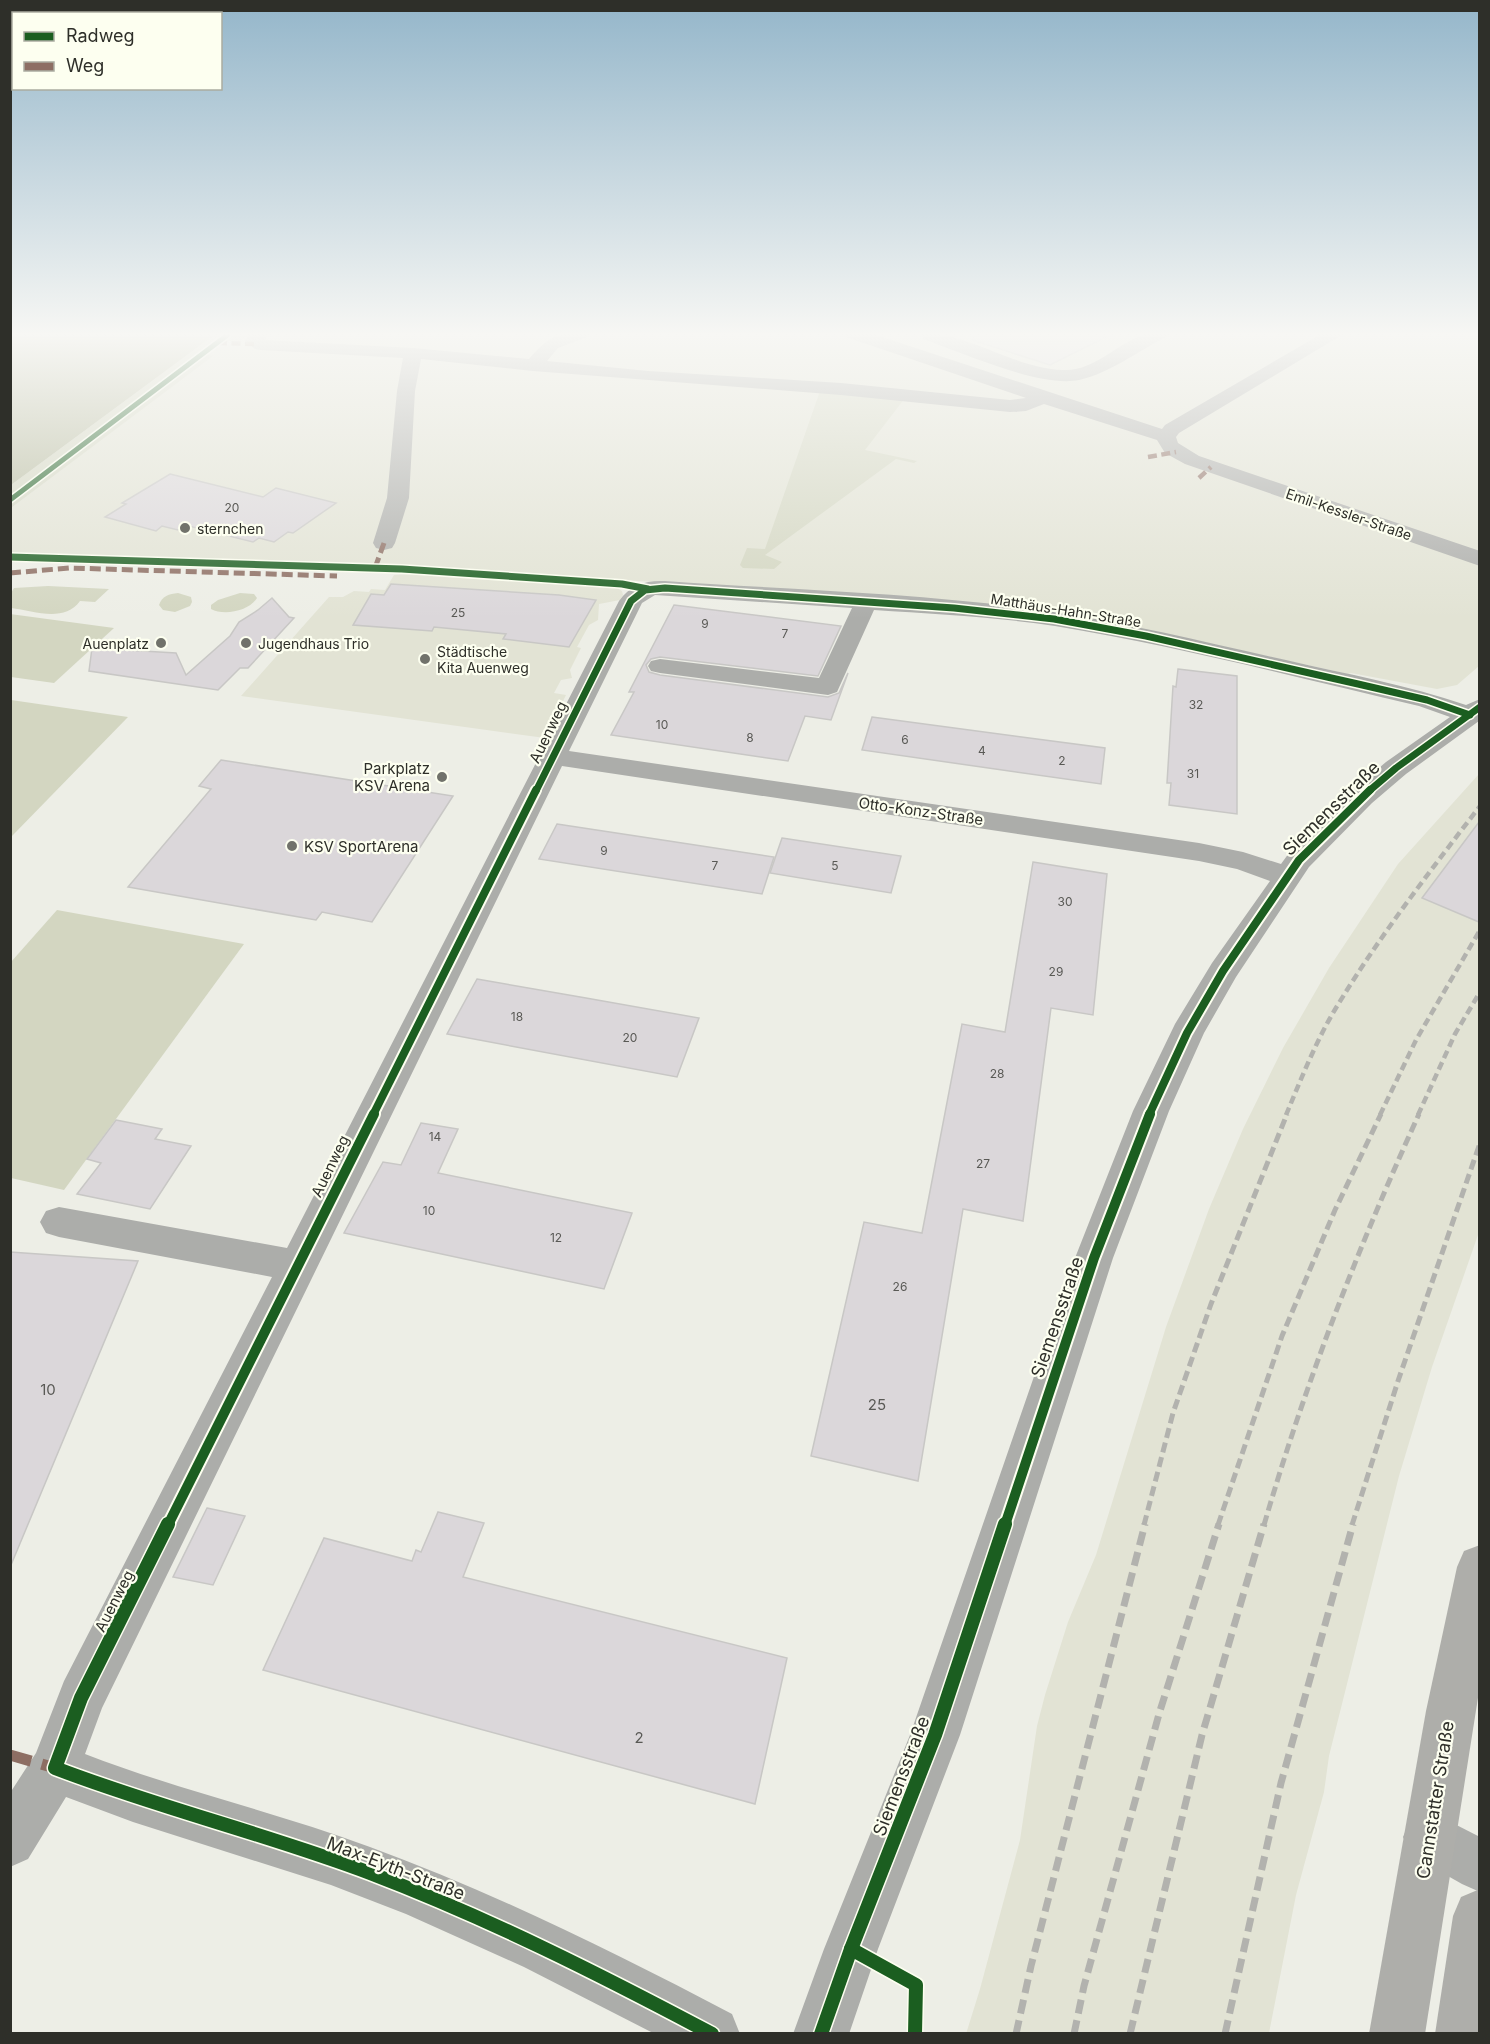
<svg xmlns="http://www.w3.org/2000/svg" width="1490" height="2044" font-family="Inter,sans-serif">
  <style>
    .built { fill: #e2e3d4 }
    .green { fill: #d3d6c1 }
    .water { fill: #b6ba9e }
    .building { fill: #dbd7da; stroke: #c8c7c5; stroke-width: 1.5 }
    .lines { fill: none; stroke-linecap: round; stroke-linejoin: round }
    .minor { fill: #acadaa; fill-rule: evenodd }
    .major { fill: #aeaeaa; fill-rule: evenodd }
    .rail-far2 { stroke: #b2b2ae; stroke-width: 4.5; stroke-dasharray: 8 4.5; stroke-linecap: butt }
    .rail-far1 { stroke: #b2b2ae; stroke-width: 5; stroke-dasharray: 10 5; stroke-linecap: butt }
    .rail { stroke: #b2b2ae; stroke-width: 7; stroke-dasharray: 14 7; stroke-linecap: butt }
    .quiet-far2 { stroke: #8d6e63; stroke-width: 4.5; stroke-dasharray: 9 4.5; stroke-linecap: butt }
    .quiet-far1 { stroke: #8d6e63; stroke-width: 5; stroke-dasharray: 11 5; stroke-linecap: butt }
    .quiet { stroke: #8d6e63; stroke-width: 11; stroke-dasharray: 22 11; stroke-linecap: butt }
    .cycleway-far4-casing { stroke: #fdfff0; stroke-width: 8 }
    .cycleway-far3-casing { stroke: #fdfff0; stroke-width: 10 }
    .cycleway-far2-casing { stroke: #fdfff0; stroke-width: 12 }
    .cycleway-far1-casing { stroke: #fdfff0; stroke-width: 14 }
    .cycleway-casing { stroke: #fdfff0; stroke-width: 17 }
    .cycleway-far4 { stroke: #1b5e20; stroke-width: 5 }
    .cycleway-far3 { stroke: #1b5e20; stroke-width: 7 }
    .cycleway-far2 { stroke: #1b5e20; stroke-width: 8 }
    .cycleway-far1 { stroke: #1b5e20; stroke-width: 10 }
    .cycleway { stroke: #1b5e20; stroke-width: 14 }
    .poi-dot { fill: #71726b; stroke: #fdfff0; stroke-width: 2 }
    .labels { text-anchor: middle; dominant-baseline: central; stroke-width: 4.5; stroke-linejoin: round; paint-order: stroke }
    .number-label { font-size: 12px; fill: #595955 }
    .far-street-label { font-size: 14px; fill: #2e2f29; stroke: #fdfff0 }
    .far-poi-label { font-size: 14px; fill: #2e2f29; stroke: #fdfff0; text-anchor: start }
    .street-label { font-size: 15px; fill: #2e2f29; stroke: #fdfff0 }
    .poi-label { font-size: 15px; fill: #2e2f29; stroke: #fdfff0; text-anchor: end }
    .near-number-label { font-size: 15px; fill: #595955 }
    .near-street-label { font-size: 18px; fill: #2e2f29; stroke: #fdfff0 }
  </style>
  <rect width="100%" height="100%" fill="#edeee6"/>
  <g class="built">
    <polygon points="252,333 1479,333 1479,666 1457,685 1437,689 1351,673 1348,674 1154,631 825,593 387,565 11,553 12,539 11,537 11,508 212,356 208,355 217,348 240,341"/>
    <polygon points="414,574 617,588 622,591 623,595 620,600 599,604 598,620 589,625 577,647 581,648 570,670 572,678 561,680 554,693 566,695 545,738 241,696 329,597 343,597 354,591 369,592 371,589 385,590 394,575"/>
    <polygon points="1479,774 1479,1232 1432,1367 1399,1476 1329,1756 1324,1792 1296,1895 1269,2033 966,2034 980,1989 1020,1840 1037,1726 1045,1695 1068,1622 1096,1555 1166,1327 1209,1209 1243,1129 1283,1048 1329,968 1398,864"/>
  </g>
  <g class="green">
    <polygon points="217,333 252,333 240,341 216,341 200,353 213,356 11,508 11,485"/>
    <polygon points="820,391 905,398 865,450 917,461 914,463 896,459 765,555 782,562 774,569 743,568 740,565 747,548 765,549"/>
    <path d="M48,586L109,589L95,602L80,601C64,623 34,611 11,608V593L14,588Z"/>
    <path d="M178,593L191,597L192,602L190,606L175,612L163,610L159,605C162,596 169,594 178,593Z"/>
    <path d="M240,593L254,594L257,598C249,611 224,616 211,609V605L218,600Z"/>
    <polygon points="10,614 114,628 54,683 11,677"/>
    <polygon points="11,700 128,717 11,837 10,700"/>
    <polygon points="57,910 244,944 64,1190 11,1178 11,962"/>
  </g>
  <polygon class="water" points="11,333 217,333 11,485"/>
  <g class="building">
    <polygon points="974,333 1114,333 1050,365 972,340"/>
    <polygon points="170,474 263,497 276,488 336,503 293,533 288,532 274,542 259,538 253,542 185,525 178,530 162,526 156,531 105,517 126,504 122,503"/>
    <polygon points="391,584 559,595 596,600 569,647 503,639 506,634 434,627 432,631 353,625 371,594 384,595"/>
    <polygon points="272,598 289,617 294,618 248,668 240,668 218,690 89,671 92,648 176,653 186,675 230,636 239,622 258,610"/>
    <polygon points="674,605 841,626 818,676 660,657 651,659 646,665 649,672 660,675 828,697 839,693 848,673 831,720 805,716 788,761 611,735 634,692 629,692"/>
    <polygon points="1178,669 1237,676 1237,814 1169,805 1171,783 1167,783 1173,686 1176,687"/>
    <polygon points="872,717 1105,748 1101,784 862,750"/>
    <polygon points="221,760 408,789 453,796 372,922 322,912 316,920 128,887 211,789 199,786"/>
    <polygon points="1479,822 1479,922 1422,898"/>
    <polygon points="557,824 669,841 774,857 762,894 539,859"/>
    <polygon points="782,838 901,856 891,893 770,873"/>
    <polygon points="1033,862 1107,874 1093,1015 1051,1008 1023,1221 963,1209 918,1481 811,1456 864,1222 922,1233 962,1024 1005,1032"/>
    <polygon points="477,979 586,998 699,1018 677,1077 447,1034"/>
    <polygon points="116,1120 162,1129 155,1139 191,1146 150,1209 77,1194 101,1163 87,1159"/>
    <polygon points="421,1123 458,1129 438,1173 632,1213 604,1289 344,1233 383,1162 401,1165"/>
    <polygon points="10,1252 138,1261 11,1565 10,1564"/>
    <polygon points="207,1508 245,1516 213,1585 173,1577"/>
    <polygon points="438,1512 484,1523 463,1577 787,1658 755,1804 263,1670 324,1538 412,1561 416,1550 421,1552"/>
  </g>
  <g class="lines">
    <g class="minor">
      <path d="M251,333H269L265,340L413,348L529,359C551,334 557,333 590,333L587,337L558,348L547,361L648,371L841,383L1010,400L1026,398L846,337L843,333H870L1162,429L1165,425L1323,333H1345L1179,433L1176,437L1178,443L1199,456L1480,551V566L1185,464L1165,453L1157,440L1044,404L1026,411L1010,412L841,395L533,371L421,359L415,391L409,498L395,543L392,548L384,550L376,548L373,543L387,498L397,391L403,358L261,350L255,349L245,340Z"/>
      <path d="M922,333C970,333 1013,368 1063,370C1094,372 1118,342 1146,334C1152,332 1162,333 1169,333L1166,337C1138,351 1110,373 1079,380C1040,388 961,352 923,339Z"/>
      <path d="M665,581C793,590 928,593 1054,612C1132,624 1209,643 1286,660C1346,674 1408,685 1466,705L1480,699L1479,721L1406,774L1372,803L1309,867L1236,977L1204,1033L1169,1111L1113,1258L960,1735L878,1949L849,2034H793L824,1949L910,1735L1075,1258L1133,1111L1175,1024L1212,963L1270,881L1237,869L1199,861L562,766L102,1708L85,1754C178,1790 276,1812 370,1847C495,1893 614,1952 732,2014L740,2034H655L524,1967L406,1914L331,1885L133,1822L66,1797L28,1859L10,1867V1793L36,1753L64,1681L272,1277L59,1237L46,1233L40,1222L46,1211L59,1207L287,1248L619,601C630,585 646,580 665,581ZM655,595L852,608L819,678L660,659L651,661L648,666L651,671L660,673L828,695L837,692L874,610C935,614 996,617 1055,626C1178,646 1299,678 1419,706L1450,717L1386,762L1352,791L1289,853L1281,864L1243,852L1199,843L569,751L642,603Z"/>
      <polygon points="1429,1811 1480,1837 1480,1892 1462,1884 1411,1855 1403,1837 1411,1819"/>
    </g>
    <g class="major">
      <polygon points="1480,1545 1480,1685 1425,2034 1369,2034 1426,1711 1457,1567 1464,1551"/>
      <polygon points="1480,1889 1480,2034 1435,2034 1453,1916 1461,1897"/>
    </g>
    <g class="rail-far2">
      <path d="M1286,1115C1302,1077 1317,1038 1339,1003C1381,934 1431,870 1480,806"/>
      <polyline points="1380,1115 1416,1040 1480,930"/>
      <polyline points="1418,1115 1455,1034 1480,992"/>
    </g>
    <g class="rail-far1">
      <polyline points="1144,1525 1173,1413 1211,1304 1287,1114"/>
      <polyline points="1218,1525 1282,1336 1335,1210 1381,1114"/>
      <path d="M1264,1525C1305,1384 1358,1248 1419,1114"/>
      <polyline points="1352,1525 1398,1381 1480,1143"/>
    </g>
    <g class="rail">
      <polyline points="1016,2034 1031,1966 1145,1524"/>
      <polyline points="1074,2034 1084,1986 1159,1714 1219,1524"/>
      <polyline points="1130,2034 1202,1735 1264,1524"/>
      <polyline points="1225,2034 1281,1783 1353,1524"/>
    </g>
    <g class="quiet-far2">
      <polyline points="218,343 257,344"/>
      <polyline points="1148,457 1176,452"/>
      <polyline points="1199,478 1211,467"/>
    </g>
    <g class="quiet-far1">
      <polyline points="375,568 384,543"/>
      <polyline points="10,573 69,568 337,576"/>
    </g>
    <polyline class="quiet" points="10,1755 55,1768"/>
    <g class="cycleway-far4-casing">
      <polyline id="cycleway-far4" points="10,500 230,333"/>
    </g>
    <g class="cycleway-far3-casing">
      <g id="cycleway-far3">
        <polyline points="10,557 402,569 622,584 648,589"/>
        <polyline points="536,791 631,601 645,590 665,588 954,608 1054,619 1146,636 1358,684 1427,700 1470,715"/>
        <polyline points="1369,791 1396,768 1480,707"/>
      </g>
    </g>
    <g class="cycleway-far2-casing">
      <g id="cycleway-far2">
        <polyline points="373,1115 536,790"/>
        <polyline points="1149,1115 1187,1033 1223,971 1299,860 1370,790"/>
      </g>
    </g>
    <g class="cycleway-far1-casing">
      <g id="cycleway-far1">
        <polyline points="168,1525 374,1114"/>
        <polyline points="1005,1525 1094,1258 1150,1114"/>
      </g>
    </g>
    <g class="cycleway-casing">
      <g id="cycleway">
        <path d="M168,1524L81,1698L55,1768C159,1808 267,1834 370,1873C488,1918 601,1975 712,2034"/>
        <polyline points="851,1949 916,1985 915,2034"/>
        <polyline points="821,2034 851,1949 935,1735 1005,1524"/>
      </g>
    </g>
    <use href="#cycleway-far4" class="cycleway-far4"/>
    <use href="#cycleway-far3" class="cycleway-far3"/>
    <use href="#cycleway-far2" class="cycleway-far2"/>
    <use href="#cycleway-far1" class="cycleway-far1"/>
    <use href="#cycleway" class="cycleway"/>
  </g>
  <linearGradient id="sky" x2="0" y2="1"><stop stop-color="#94b6ca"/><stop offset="0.54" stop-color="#f7f7f4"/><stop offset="1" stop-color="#f7f7f4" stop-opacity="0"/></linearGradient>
  <rect width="1490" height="619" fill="url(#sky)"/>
  <g class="poi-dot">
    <circle cx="185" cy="528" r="6"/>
    <circle cx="161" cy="643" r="6"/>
    <circle cx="246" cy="643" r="6"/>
    <circle cx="425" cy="659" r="6"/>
    <circle cx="442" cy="777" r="6"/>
    <circle cx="292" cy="846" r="6"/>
  </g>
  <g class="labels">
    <g class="number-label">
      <text x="232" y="507">20</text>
      <text x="458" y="612">25</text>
      <text x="705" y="623">9</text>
      <text x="785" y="633">7</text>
      <text x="1196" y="704">32</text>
      <text x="662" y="724">10</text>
      <text x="750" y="737">8</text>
      <text x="905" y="739">6</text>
      <text x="982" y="750">4</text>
      <text x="1062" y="760">2</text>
      <text x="1193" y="773">31</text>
      <text x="604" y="850">9</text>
      <text x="715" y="865">7</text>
      <text x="835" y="865">5</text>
      <text x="1065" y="901">30</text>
      <text x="1056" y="971">29</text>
      <text x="517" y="1016">18</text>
      <text x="630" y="1037">20</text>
      <text x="997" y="1073">28</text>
      <text x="435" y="1136">14</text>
      <text x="983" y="1163">27</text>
      <text x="429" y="1210">10</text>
      <text x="556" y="1237">12</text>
      <text x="900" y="1286">26</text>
    </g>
    <g class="far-street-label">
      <text transform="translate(1349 514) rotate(19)">Emil-Kessler-Straße</text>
      <text transform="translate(1066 610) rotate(9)">Matthäus-Hahn-Straße</text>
    </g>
    <g class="far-poi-label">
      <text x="197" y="528">sternchen</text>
      <text x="149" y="643" text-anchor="end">Auenplatz</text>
      <text x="258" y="643">Jugendhaus Trio</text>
      <text x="437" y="651">Städtische<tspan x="437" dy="16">Kita Auenweg</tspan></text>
    </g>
    <g class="street-label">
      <text transform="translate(548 732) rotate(-64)">Auenweg</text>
      <text transform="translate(921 811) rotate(8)">Otto-Konz-Straße</text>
      <text transform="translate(330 1166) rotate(-64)">Auenweg</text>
      <text transform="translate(114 1601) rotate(-63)">Auenweg</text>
    </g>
    <g class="poi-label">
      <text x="430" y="768">Parkplatz<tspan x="430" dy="17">KSV Arena</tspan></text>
      <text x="304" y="846" text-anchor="start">KSV SportArena</text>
    </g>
    <g class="near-number-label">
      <text x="48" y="1389">10</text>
      <text x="877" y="1404">25</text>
      <text x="639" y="1737">2</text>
    </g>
    <g class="near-street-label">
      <text transform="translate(1331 808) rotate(-44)">Siemensstraße</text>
      <text transform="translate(1057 1317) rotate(-71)">Siemensstraße</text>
      <text transform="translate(901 1776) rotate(-69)">Siemensstraße</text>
      <text transform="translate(1435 1800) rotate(-81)">Cannstatter Straße</text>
      <text transform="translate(396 1868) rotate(21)">Max-Eyth-Straße</text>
    </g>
  </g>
  <rect width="1490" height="2044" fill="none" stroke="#2e2f29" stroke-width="24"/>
  <rect x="12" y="12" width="210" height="78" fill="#fdfff0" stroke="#aaaca0" stroke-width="1.5"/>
  <rect x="24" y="32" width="30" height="9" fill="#1b5e20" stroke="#aaaca0" stroke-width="1.5"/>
  <text x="66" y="42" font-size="18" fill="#2e2f29">Radweg</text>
  <rect x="24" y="62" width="30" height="9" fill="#8d6e63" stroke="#aaaca0" stroke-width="1.5"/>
  <text x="66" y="72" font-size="18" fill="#2e2f29">Weg</text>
</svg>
